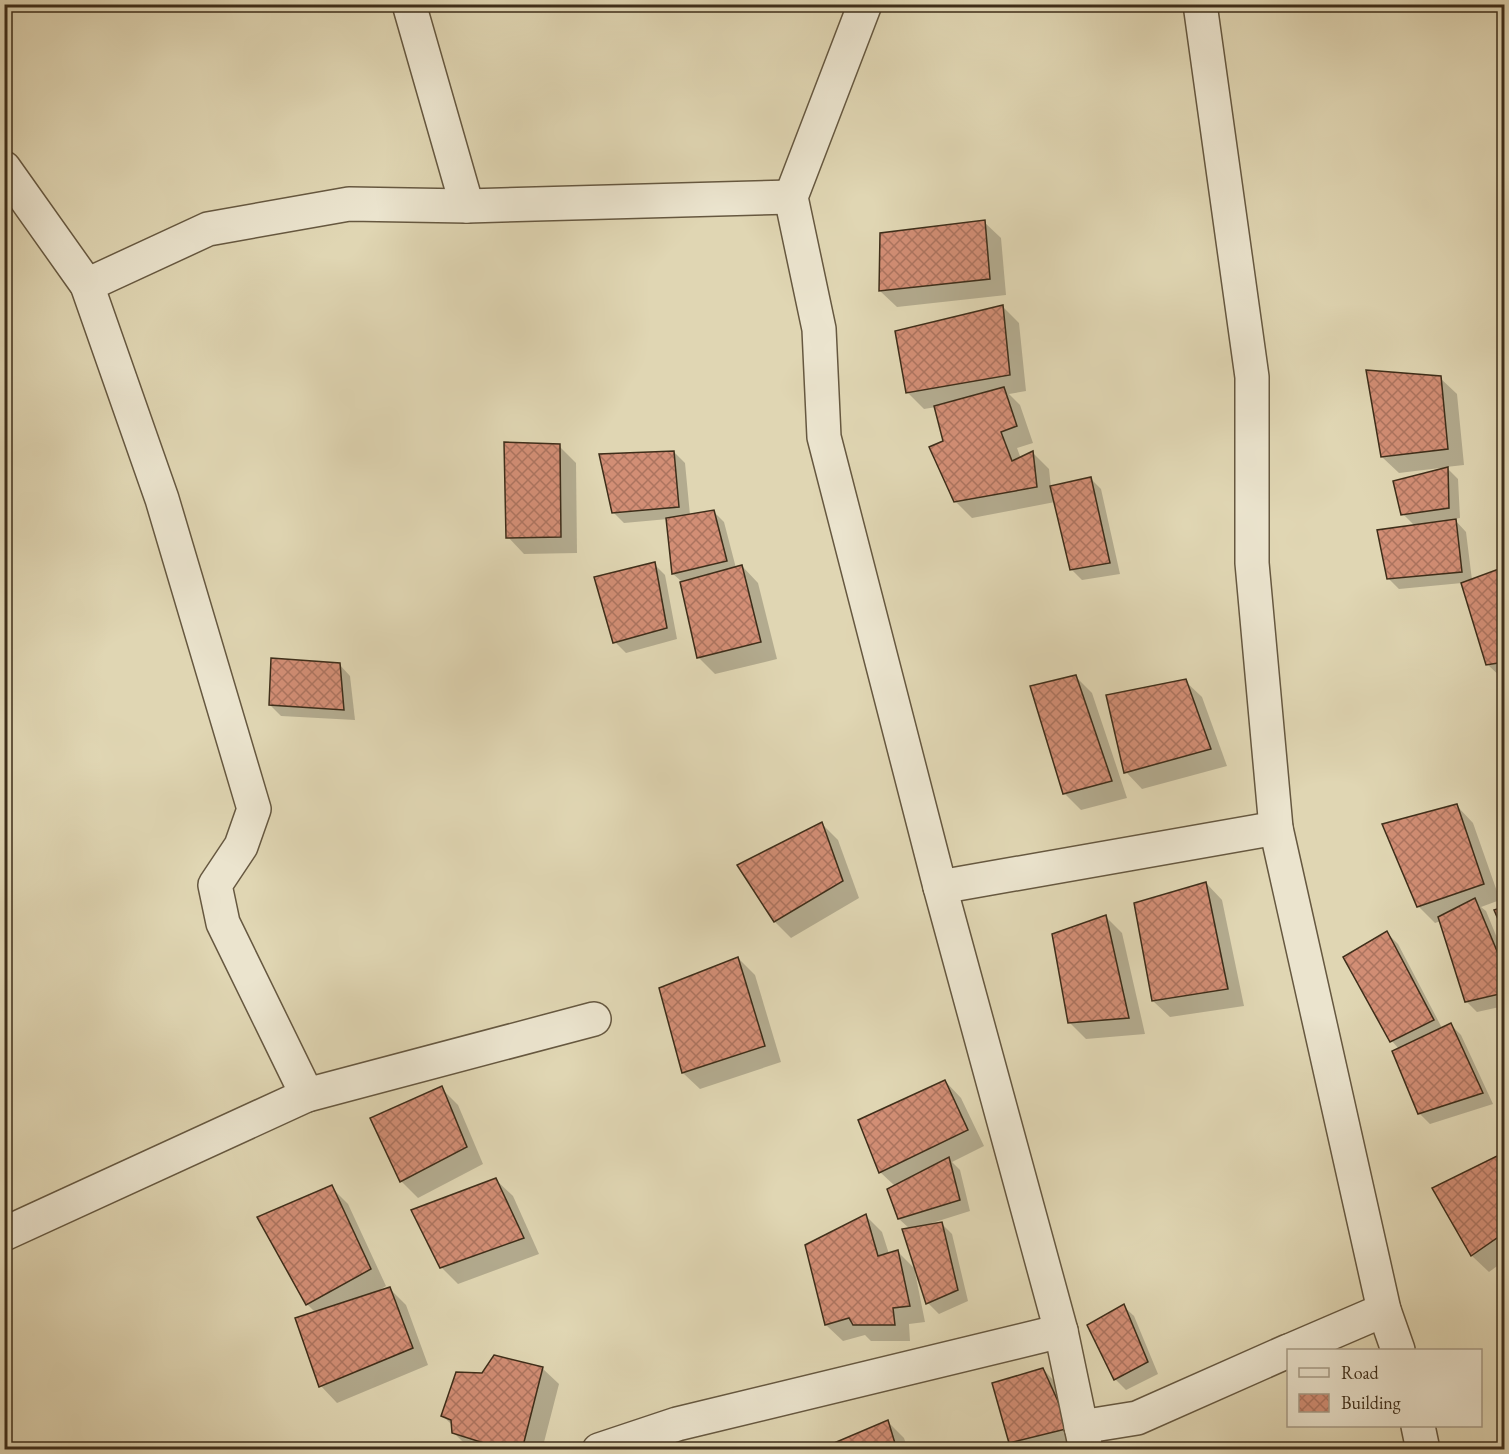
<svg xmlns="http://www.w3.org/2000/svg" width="1509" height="1454" font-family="'EB Garamond',serif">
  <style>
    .shadow { fill: #0003 }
    .building { fill: url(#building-cross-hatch); stroke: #3e2e1a; stroke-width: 1.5 }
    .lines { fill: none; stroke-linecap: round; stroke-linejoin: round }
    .minor-casing { stroke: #665840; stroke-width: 36 }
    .minor { stroke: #ebe4ce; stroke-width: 33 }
  </style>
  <defs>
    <pattern id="building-cross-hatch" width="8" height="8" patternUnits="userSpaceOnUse" patternTransform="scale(1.5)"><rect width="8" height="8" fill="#d28e75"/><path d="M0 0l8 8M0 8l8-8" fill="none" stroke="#ac745f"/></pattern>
  </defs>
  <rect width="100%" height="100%" fill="#e0d6b3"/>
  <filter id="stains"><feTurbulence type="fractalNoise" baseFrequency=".00333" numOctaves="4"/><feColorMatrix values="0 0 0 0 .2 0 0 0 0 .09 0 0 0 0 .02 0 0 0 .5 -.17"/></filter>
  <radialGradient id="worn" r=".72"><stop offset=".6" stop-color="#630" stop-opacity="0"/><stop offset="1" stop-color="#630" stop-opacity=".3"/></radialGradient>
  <g class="shadow">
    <polygon points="984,222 1001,238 1006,295 897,307 880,291"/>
    <polygon points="1002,306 1019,323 1026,391 1009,394 1020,405 1033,443 1017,448 1021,459 1033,453 1049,469 1051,488 1090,478 1101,489 1120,574 1082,580 1071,569 1055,502 972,518 955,501 945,442 936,407 924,409 908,393 897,332"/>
    <polygon points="1440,378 1457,394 1464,465 1446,467 1458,479 1460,518 1454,519 1466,532 1472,580 1504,569 1504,680 1487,664 1462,583 1399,589 1388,578 1415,526 1403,514 1441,470 1440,468 1399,473 1382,457"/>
    <polygon points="559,446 576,463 577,553 524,554 508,537"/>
    <polygon points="674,452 685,463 690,515 713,511 724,522 736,568 742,566 758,583 777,659 715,674 699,658 681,581 673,574 668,519 624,523 613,512"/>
    <polygon points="654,564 665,575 677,639 626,653 615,642"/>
    <polygon points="339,664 350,676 355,720 281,716 270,705"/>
    <polygon points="1076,677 1092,693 1127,798 1081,810 1064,793"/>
    <polygon points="1185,681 1202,697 1227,766 1142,789 1126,772"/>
    <polygon points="1457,806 1473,823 1500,900 1481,907 1486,911 1504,955 1504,1006 1477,1012 1466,1001 1441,921 1435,923 1418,906"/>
    <polygon points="822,824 838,840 859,898 791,938 775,922 739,866"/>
    <polygon points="1206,883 1222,900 1244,1006 1170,1017 1153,1001"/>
    <polygon points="1106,917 1122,933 1145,1034 1086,1039 1069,1022"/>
    <polygon points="1387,933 1398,944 1442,1028 1450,1024 1461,1035 1493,1104 1430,1124 1419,1113 1399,1049 1392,1041 1345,957"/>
    <polygon points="738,958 755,975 781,1062 700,1089 683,1073"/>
    <polygon points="945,1081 961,1098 984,1146 952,1162 960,1170 970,1211 932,1223 933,1225 941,1223 952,1234 968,1301 939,1314 928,1303 917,1271 915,1272 925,1322 909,1324 910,1341 871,1341 865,1335 843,1341 826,1325 806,1246 866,1216 882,1232 889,1254 898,1252 917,1271 910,1229 899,1219 889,1189 895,1186 880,1172"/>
    <polygon points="441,1088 458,1105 483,1164 418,1198 401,1181"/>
    <polygon points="1496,1157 1504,1166 1504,1261 1489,1272 1472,1256 1434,1189"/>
    <polygon points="496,1180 513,1196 539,1254 458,1284 441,1267"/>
    <polygon points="331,1187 348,1204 386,1286 378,1291 379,1292 390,1289 406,1305 428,1365 337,1403 321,1386 316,1313 307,1304"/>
    <polygon points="1123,1306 1134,1316 1158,1374 1126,1390 1115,1379"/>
    <polygon points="542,1368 559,1384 542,1450 470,1449 453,1432 453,1426 443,1416 483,1374"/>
    <polygon points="1043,1369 1054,1381 1080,1438 1037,1450 1017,1450 1010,1443"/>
    <polygon points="887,1421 904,1438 908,1450 829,1450"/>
  </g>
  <g class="building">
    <polygon points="985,220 990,279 879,291 880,233"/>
    <polygon points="1003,305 1010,375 906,393 895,331"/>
    <polygon points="1366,370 1441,376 1448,449 1381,457"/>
    <polygon points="1004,387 1017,426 1001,432 1012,461 1033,451 1037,487 954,502 929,447 943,441 934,406"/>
    <polygon points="504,442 560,444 561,537 506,538"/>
    <polygon points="674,451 679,507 612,513 599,454"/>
    <polygon points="1448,467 1449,508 1401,515 1393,481"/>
    <polygon points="1091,477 1110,563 1070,570 1050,486"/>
    <polygon points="714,510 727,561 672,574 666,518"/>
    <polygon points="1456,519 1462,572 1387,579 1377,530"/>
    <polygon points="655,562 667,628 613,643 594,577"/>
    <polygon points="742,565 761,642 697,658 680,582"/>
    <polygon points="1504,567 1504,662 1486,665 1461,583"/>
    <polygon points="271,658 340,663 344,710 269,705"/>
    <polygon points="1076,675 1112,781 1063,794 1030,686"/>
    <polygon points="1186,679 1211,749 1124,773 1106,695"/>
    <polygon points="1457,804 1484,884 1417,907 1382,824"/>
    <polygon points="822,822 843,881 774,922 737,865"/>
    <polygon points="1206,882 1228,989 1152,1001 1134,903"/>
    <polygon points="1475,898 1504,968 1504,993 1465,1002 1438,917"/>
    <polygon points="1504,907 1504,933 1494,910"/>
    <polygon points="1106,915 1129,1018 1068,1023 1052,934"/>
    <polygon points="1387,931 1434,1020 1390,1042 1343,957"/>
    <polygon points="738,957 765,1046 682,1073 659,988"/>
    <polygon points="1451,1023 1483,1093 1418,1114 1392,1051"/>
    <polygon points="945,1080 968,1130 879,1173 858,1120"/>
    <polygon points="442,1086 467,1147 400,1182 370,1118"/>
    <polygon points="1497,1156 1504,1172 1504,1233 1471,1256 1432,1188"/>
    <polygon points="949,1157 960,1200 898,1219 887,1189"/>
    <polygon points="496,1178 524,1238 440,1268 411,1210"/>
    <polygon points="332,1185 371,1269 306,1305 257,1217"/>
    <polygon points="866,1214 878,1256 898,1250 910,1306 893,1308 895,1325 853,1325 849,1318 825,1325 805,1245"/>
    <polygon points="942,1222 958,1290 926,1304 902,1229"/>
    <polygon points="390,1287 413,1348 319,1387 295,1318"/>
    <polygon points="1124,1304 1148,1362 1114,1380 1087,1325"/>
    <polygon points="494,1355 543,1367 522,1450 506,1450 452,1433 451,1420 441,1416 456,1372 482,1373"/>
    <polygon points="1043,1368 1070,1428 1009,1443 992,1383"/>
    <polygon points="888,1420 897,1450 828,1450 827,1446"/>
  </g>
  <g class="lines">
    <g class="minor-casing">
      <g id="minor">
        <polyline points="409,4 467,206"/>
        <polyline points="865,4 791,197 819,329 824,437 940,887 1061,1331 1086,1450"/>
        <polyline points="1200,4 1252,377 1252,563 1276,828 1384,1310 1398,1350"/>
        <polyline points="4,168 87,285 162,499 254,809 241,846 215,885 223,923 307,1095"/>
        <polyline points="87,285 208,229 349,204 467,206 791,197"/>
        <polyline points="940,887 1276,828"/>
        <polyline points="4,1234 307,1095 594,1019"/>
        <polyline points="1291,1350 1384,1310"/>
        <polyline points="1418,1426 1423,1450"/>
        <polyline points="1081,1427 1137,1418 1288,1351"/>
        <polyline points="599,1450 677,1424 1061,1331"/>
      </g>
    </g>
    <use href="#minor" class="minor"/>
  </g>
  <rect width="1509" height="1454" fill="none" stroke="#e0d6b3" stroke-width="24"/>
  <rect x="6" y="6" width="1497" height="1442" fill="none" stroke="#3e2e1a" stroke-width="3"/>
  <rect x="12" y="12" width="1485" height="1430" fill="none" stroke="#3e2e1a" stroke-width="1.5"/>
  <rect x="1287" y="1349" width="195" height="78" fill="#ebe4ce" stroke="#a69b86" stroke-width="1.5"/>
  <rect x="1299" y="1368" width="30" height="9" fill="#ebe4ce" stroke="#a69b86" stroke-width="1.5"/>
  <text x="1341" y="1379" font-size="18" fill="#3e2e1a">Road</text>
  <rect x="1299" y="1394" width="30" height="18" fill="url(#building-cross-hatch)" stroke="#a69b86" stroke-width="1.5"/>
  <text x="1341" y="1409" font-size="18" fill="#3e2e1a">Building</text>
  <rect width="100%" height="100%" filter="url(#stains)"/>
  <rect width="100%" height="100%" fill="url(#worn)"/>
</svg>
